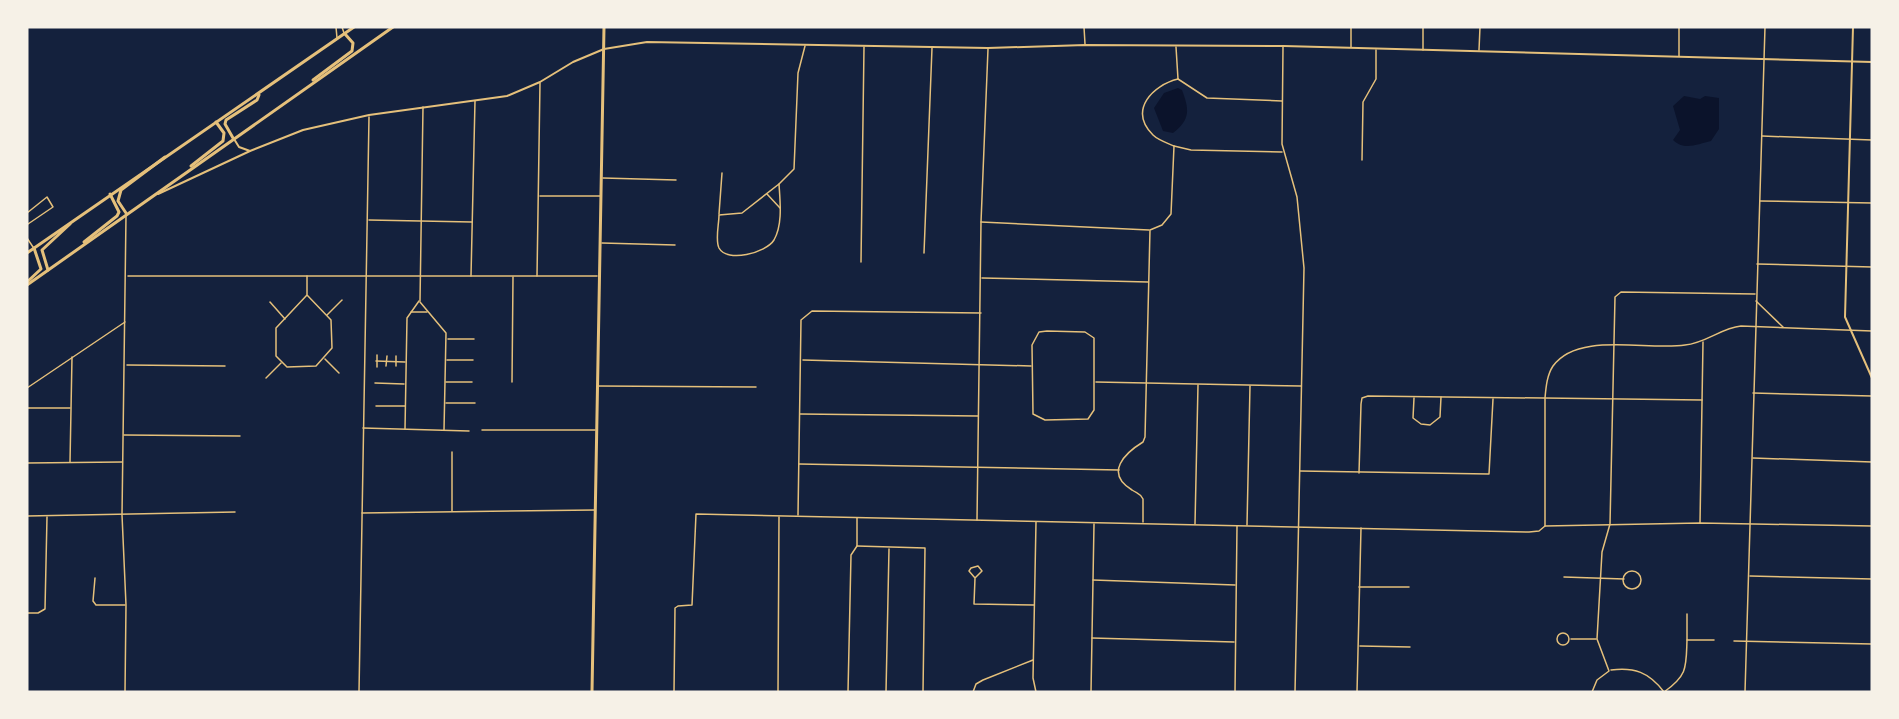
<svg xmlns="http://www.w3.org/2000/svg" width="1899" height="719" font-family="'Work Sans',sans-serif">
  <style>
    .water { fill: #0b132b }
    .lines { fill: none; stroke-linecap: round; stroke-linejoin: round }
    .minor { stroke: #e5c07b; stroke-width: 1.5 }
    .tertiary { stroke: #e5c07b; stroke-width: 2 }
    .secondary { stroke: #e5c07b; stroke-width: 3 }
    .primary { stroke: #e5c07b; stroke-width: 3 }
  </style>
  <rect width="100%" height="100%" fill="#14213d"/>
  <g class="water">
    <path d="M1178,88L1182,90C1189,109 1191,119 1173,133L1163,131L1154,108L1164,93Z"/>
    <path d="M1684,96L1700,99L1705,96L1719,98V129L1711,141C1698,144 1684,151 1673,140L1680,130L1673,106Z"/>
  </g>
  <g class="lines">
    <g class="minor">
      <polyline points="336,27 337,38"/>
      <polyline points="342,27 344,33"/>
      <polyline points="1084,27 1085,44"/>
      <polyline points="1176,47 1178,79"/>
      <polyline points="1283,47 1282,144 1297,197 1304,268 1295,692"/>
      <polyline points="1351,47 1351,27"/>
      <polyline points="1423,50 1423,27"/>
      <polyline points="1479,50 1480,27"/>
      <polyline points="1679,56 1679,27"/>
      <polyline points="1178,79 1207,98 1282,101"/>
      <polyline points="1762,136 1872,140"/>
      <polyline points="1174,146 1191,150 1282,152"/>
      <polyline points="1362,160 1363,102 1376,79 1376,50"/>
      <polyline points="603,178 676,180"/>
      <path d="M779,184C780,201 783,224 774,240C766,253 727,263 719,248C715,240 719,224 719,215L742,213Z"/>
      <polyline points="779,184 794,169 798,73 805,46"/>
      <polyline points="767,194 780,208"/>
      <polyline points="540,196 601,196"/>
      <polyline points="1760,201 1872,203"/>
      <polyline points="27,213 47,197 53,207 28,224"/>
      <polyline points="719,214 722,173"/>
      <polyline points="27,217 27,225"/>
      <polyline points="369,220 472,222"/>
      <polyline points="981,222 1149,230"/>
      <polyline points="27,238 33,247"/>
      <polyline points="602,243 675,245"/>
      <polyline points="924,253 932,48"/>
      <polyline points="861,262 864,47"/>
      <polyline points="1757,264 1872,267"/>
      <polyline points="128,276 597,276"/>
      <polyline points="471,276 475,101"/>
      <polyline points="537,276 540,83"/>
      <polyline points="982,278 1148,282"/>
      <polyline points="307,295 276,328 276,356 287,367 316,366 332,348 331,320 307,295 307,276"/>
      <polyline points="420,301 423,107"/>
      <polyline points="1756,301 1783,327"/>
      <polyline points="270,302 285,319"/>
      <polyline points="420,302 446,333 444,430"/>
      <polyline points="411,312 427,312"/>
      <polyline points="327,315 342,300"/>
      <polygon points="1047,331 1085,332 1094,338 1094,410 1088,419 1045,420 1033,414 1032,345 1039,332"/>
      <polyline points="448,339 474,339"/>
      <polyline points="325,359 339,373"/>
      <polyline points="447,360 473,360"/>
      <polyline points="803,360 1031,366"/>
      <polyline points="376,361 405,362"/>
      <polyline points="127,365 225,366"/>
      <polyline points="386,366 387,356"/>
      <polyline points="396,366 396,356"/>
      <polyline points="377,367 377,355"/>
      <polyline points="266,378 281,363"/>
      <polyline points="446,382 472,382"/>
      <polyline points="512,382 513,277"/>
      <polyline points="1096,382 1301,386"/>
      <polyline points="375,383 404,384"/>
      <polyline points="598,386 756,387"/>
      <polyline points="27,388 125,322"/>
      <polyline points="1753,393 1872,396"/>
      <polyline points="1414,398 1413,418 1421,424 1430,425 1440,417 1441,397"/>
      <polyline points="446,403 475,403"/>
      <polyline points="376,406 405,406"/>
      <polyline points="27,408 70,408"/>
      <polyline points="800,414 978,416"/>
      <polyline points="363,428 469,431"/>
      <polyline points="405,429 407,318 419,301"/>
      <polyline points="482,430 595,430"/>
      <polyline points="124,435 240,436"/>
      <polyline points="452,452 452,511"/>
      <polyline points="1753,458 1872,462"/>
      <polyline points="70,462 72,357"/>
      <polyline points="27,463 122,462"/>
      <polyline points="799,464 1119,470"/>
      <polyline points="1300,471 1489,474 1493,399"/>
      <polyline points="1359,473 1361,404 1362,398 1368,396 1702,400"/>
      <polyline points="362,513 595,510"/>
      <polyline points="798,515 801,320 812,311 981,313"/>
      <polyline points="27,516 235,512"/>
      <polyline points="977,520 981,222 988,49"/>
      <path d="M1143,522V499C1140,493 1138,494 1132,490C1104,473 1125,453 1143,442L1145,437L1150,230L1162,225L1171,214L1174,146C1167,143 1158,140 1153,135C1128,110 1153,85 1178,79"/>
      <polyline points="1700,523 1703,342"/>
      <polyline points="1195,524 1198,385"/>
      <polyline points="1247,525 1250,386"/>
      <path d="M1545,526V398C1546,387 1547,375 1553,366C1578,331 1648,351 1685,345C1706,343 1721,328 1741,326L1872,331"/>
      <polyline points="857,546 925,548 923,692"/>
      <circle cx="1632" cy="580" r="9"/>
      <polyline points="1750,576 1872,579"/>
      <polyline points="1564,577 1624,579"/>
      <polyline points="95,578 93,601 96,605 125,605"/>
      <polyline points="975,578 969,571 971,568 978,566 982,571 975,578 974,604 1034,605"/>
      <polyline points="1093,580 1235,585"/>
      <polyline points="1359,587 1409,587"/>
      <polyline points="27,613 38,613 45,609 47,517"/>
      <polyline points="1687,614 1687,640 1714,640"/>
      <circle cx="1563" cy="639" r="6"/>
      <polyline points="1092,638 1234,642"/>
      <polyline points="1571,639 1596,639"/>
      <polyline points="1734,641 1872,644"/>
      <polyline points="1360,646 1410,647"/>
      <path d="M1611,670C1634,667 1649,672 1664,692"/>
      <polyline points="125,692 126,605 122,515 126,216"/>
      <polyline points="359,692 369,117"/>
      <polyline points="674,692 675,608 678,606 692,605 696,514 1529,532 1539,531 1545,526 1700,523 1872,526"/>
      <polyline points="778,692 779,517"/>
      <polyline points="848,692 851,555 857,546 857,518"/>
      <polyline points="886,692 889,549"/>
      <polyline points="973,692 976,684 983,680 1033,660"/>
      <polyline points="1036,692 1033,678 1036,522"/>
      <polyline points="1091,692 1094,524"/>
      <polyline points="1235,692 1237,526"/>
      <polyline points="1357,692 1361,528"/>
      <polyline points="1592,692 1597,680 1609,671 1597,639 1602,552 1610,524 1615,297 1621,292 1755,294"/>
      <path d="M1664,692C1688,675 1686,667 1687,640"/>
      <polyline points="1745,692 1765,27"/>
    </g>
    <g class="tertiary">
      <polyline points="1853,27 1845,317 1872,378"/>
      <polyline points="234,139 239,147 250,151"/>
      <polyline points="158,194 250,151 303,130 369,115 507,96 540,82 573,62 604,49 647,42 988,48 1085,45 1284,46 1872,62"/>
    </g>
    <polyline class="secondary" points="592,692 604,27"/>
    <g class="primary">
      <polyline points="313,80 352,51 353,43 345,34"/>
      <polyline points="233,138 225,124 226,120 257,100 259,95"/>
      <polyline points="191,166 223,141 224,133 216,122"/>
      <polyline points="126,213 118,201 121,190 165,157"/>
      <polyline points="84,242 117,216 119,212 110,194"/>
      <polyline points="27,253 354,27"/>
      <polyline points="48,270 42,250 70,224"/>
      <polyline points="27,282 41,269 34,248"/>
      <polyline points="27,285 393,27"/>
    </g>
  </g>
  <rect width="1899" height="719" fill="none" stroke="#f6f1e7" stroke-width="57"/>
</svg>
